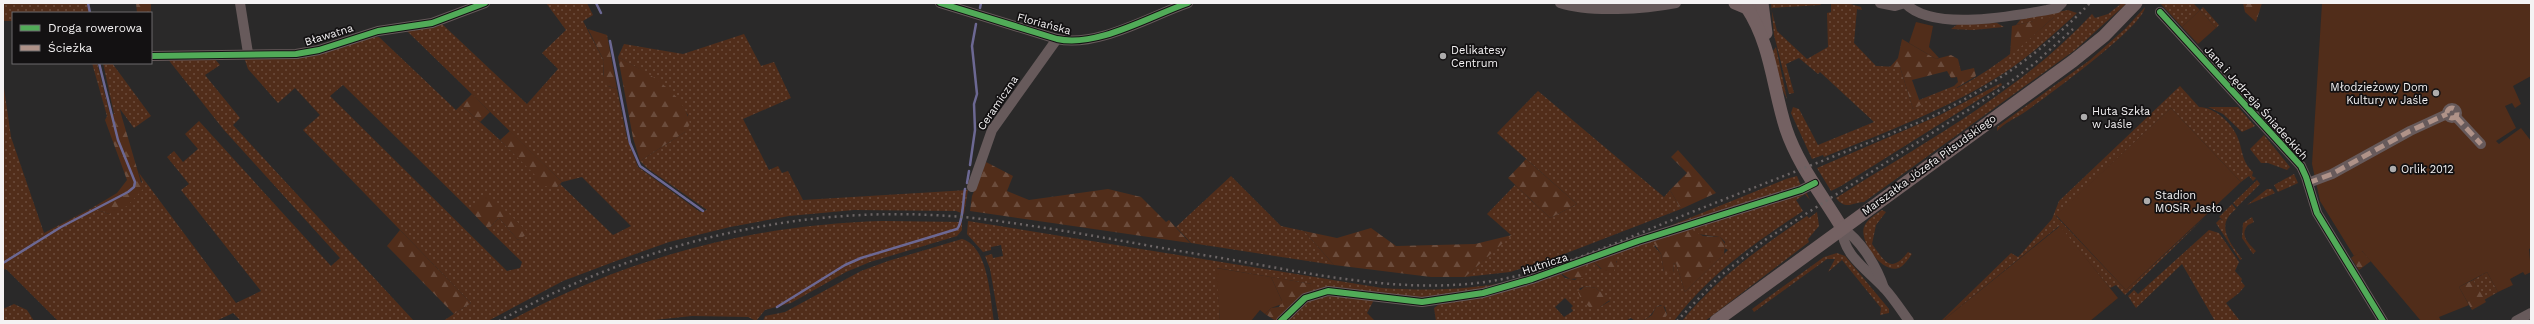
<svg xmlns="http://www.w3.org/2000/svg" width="2534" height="324" font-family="'Work Sans',sans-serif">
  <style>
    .grass { fill: url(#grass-dots); fill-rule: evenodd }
    .forest { fill: url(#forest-firs) }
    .green { fill: #512d1a }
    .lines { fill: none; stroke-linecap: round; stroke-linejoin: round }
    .stream { stroke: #6c6893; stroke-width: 2.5 }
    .minor { stroke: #675a5b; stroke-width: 10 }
    .major { stroke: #746162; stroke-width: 13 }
    .rail { stroke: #6b6464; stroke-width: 2.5; stroke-dasharray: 2 4; stroke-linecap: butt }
    .quiet { stroke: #af9288; stroke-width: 5; stroke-dasharray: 10 5; stroke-linecap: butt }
    .cycleway-casing { stroke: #131112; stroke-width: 8 }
    .cycleway { stroke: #51ab58; stroke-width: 6 }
    .poi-dot { fill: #adacac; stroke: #131112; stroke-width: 1.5 }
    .labels { text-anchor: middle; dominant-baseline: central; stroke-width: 3.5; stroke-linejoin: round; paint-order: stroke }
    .street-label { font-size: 11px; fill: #f4f2f3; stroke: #131112 }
    .poi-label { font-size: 11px; fill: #f4f2f3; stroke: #131112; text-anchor: start }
  </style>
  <defs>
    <pattern id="grass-dots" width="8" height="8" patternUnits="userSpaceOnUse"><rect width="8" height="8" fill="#512d1a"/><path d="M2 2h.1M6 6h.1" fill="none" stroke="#6b4c3c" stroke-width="1.8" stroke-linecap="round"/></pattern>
    <pattern id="forest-firs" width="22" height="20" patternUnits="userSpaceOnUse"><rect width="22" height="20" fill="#512d1a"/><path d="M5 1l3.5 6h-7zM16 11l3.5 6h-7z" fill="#6b4c3c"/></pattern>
  </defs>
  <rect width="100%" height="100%" fill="#2a2929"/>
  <g class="grass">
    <polygon points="3,3 87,3 89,13 13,13 13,21 3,21"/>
    <path d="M546,3H587L593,15L583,21L604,61L603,75L608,86L617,89L627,138L638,167L700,212L707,210L647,168L640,161L685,132L688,115C671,88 646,72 618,57L624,44L683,54L744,34L761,66L774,62L791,98L743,119L769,170L778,166L782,173L788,171L803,200L968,190L964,214L956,211L854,210L789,216L730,227L669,242L616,261L563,281L488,321H443L471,303L303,130L320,115L295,88L278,103L248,69L244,57L258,58L362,38L379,37L456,110L461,105L500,140L536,175V179L557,187L560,184L613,235L631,226L582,177L562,182L407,31L441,23L527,104L558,69L542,53L566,30ZM343,85L469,209L514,219L528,233L518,240L499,218L488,229L522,262L520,268L507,271L330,96Z"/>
    <path d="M1771,3H1820L1821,5L1771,8L1777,31L1807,59L1828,47L1827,13L1831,12V3H1847L1861,7L1862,10L1857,9L1854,43L1876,66L1900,67L1913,109L1920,105L1919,100L1954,86L1957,88C1993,70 2024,44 2054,17L2016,25L2021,19L2068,10L2077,13C2054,34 2030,56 2004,73C1948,109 1886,132 1824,157L1823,155L1812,159L1791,113L1793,107L1799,109L1818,145L1874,122L1820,72L1818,74L1799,58L1786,64L1794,93L1789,94L1774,35Z"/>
    <path d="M2122,3H2127L2075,50L1864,202C1853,202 1846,211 1836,198C1924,142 2020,92 2092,14L2095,18L2108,14Z"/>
    <polygon points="2160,3 2193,3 2200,10 2203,7 2219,25 2216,28 2200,10 2182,27"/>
    <path d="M2145,7C2143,27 2046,97 2025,112C2016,118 2004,123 1997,131V127L2090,60L2126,28Z"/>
    <polygon points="1997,23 2004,27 1973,30 1951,29 1958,24"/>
    <polygon points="1776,47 1787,99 1781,87 1773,51"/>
    <polygon points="167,58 214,58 220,65 205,75 240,118 233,125 414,321 241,321 233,313 216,321 58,321 6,269 3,270 3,81 11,137 44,233 92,208 109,214 142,182 139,173 236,303 261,291 181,190 189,184 167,157 174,151 183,162 198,149 185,134 199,121 331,266 340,258 224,130"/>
    <polygon points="92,63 97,63 110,114 107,116"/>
    <polygon points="103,63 112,63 151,116 134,128 120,109 121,114 114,114"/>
    <polygon points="2001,83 2002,85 1841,186 1831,191 1817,168 1940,115"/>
    <path d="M2180,86L2199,107C2214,107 2231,122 2237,136C2243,149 2241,161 2253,172L2252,176L2256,178L2253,181L2249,176L2241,182L2171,108L2056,216L2126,290L2204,218L2125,295L2116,285L2110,288L2059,226L1945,319L1946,321H1941L2011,253L2018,257L2021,254L2052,219L2059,201Z"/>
    <polygon points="1538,91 1664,197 1670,190 1681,209 1546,261 1510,272 1465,277 1511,235 1487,214 1515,185 1550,218 1577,204 1497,133"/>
    <polygon points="2208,107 2238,107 2255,126 2242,132 2223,114"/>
    <polygon points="2264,135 2290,167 2287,170 2268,163 2261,163 2250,149"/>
    <polygon points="2294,174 2298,183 2278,192 2274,185"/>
    <polygon points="1231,176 1281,226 1304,231 1334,265 1191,243 1176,227"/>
    <polygon points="1797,176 1801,186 1630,242 1786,179"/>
    <polygon points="2257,180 2260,184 2237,207 2233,203"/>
    <polygon points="2267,189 2272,189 2275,193 2247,205"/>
    <path d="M1806,192L1810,200L1805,194L1796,200L1803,211C1756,242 1708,275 1674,321H1658L1667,315L1665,307L1661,305L1656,307C1650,317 1647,321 1635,321L1631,318L1625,321H1436L1434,308L1442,302L1559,272L1565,278L1575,280L1585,271L1589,261L1592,260L1601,269L1617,262L1611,253ZM1697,234L1720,237L1725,242L1724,248L1728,250L1685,292L1676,263L1673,264L1674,272H1664L1661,254L1654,246ZM1585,286L1596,288L1610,301L1600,307L1579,289ZM1565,298L1573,306L1571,308L1573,311L1564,317L1555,307Z"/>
    <path d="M2232,204L2236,209C2215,225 2229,241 2242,259L2240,260L2216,223L2220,219L2223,220L2219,217Z"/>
    <path d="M1882,210L1886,212L1876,225L1872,244C1885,262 1891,274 1908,252L1912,254C1908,259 1905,265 1899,268C1882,274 1859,241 1864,227C1867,219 1875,215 1882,210Z"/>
    <path d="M1817,212L1819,226L1808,239L1809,242L1705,321H1682C1717,278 1762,246 1807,216L1809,218Z"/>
    <path d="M2252,217L2254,222L2248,225C2239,235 2249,244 2256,251L2253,254L2242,238L2243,223Z"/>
    <path d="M882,221L962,222V230L957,236L870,262L846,272L791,303L765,310L756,321L748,317L692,316L645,321H509C628,258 748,225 882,221Z"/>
    <path d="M968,221L1382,288C1427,291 1469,290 1513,281L1498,287L1426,298L1323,289L1276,321L1312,284L1217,268L1220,321H999L990,269L985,256L992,254L993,258L1003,256L1001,245L991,247V250L983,252L967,234Z"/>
    <polygon points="2209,230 2219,233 2239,262 2235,271 2242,279 2241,281 2245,286 2239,293 2226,303 2240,321 2215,321 2182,264 2136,308 2128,296 2134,290 2138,294"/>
    <path d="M962,239C989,247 990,298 994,321H763L765,316L785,312L861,271L888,261Z"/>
    <polygon points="1837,253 1845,256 1889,309 1889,313 1880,315 1881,308 1842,260 1828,272 1835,259 1827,259 1754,312 1752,309 1824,257"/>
    <polygon points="2487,272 2498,292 2484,300 2473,280"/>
    <polygon points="1316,295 1375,298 1367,313 1375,321 1284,321"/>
    <polygon points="14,304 27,310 34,321 3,321 3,309"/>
  </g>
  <g class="forest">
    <polygon points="136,3 151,3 151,13 137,13"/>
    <polygon points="2243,3 2262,3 2256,22 2245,12"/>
    <polygon points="2055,16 2014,53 2010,54 2012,26"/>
    <polygon points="588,29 607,35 617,89 603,84 604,61"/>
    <polygon points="1902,39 1936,59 1951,55 1958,59 1961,71 1974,68 1976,76 1956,88 1954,86 1958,82 1957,77 1951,78 1947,71 1912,80 1921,105 1913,109 1900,67 1890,67 1898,58"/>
    <path d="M618,57C646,72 684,91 690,124L685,132L640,161L633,138Z"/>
    <polygon points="472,94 490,112 480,122 461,105"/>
    <polygon points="108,114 121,114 143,189 127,206 109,214 92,208 117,193 127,180 105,120"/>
    <polygon points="510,131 562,182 557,187 543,186 536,179 535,175 500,140"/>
    <polygon points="1678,150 1716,193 1681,209 1670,190 1687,173 1671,157"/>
    <polygon points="1526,159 1577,204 1550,218 1508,178"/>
    <polygon points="986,162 1013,176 1007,191 1029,200 1108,189 1141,197 1166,222 1169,220 1190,243 970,211 972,196"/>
    <polygon points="487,193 529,233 518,240 499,218 488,229 469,209"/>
    <polygon points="1371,228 1396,246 1475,244 1512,235 1465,277 1431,277 1334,265 1304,231 1337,238"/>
    <polygon points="1689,228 1703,236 1720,237 1725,244 1724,254 1685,292 1676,263 1673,264 1674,273 1671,275 1664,272 1661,254 1652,240"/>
    <polygon points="400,230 471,303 454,314 387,246"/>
    <polygon points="2361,250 2371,261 2359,270 2351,258"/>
    <polygon points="1611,253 1617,259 1614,271 1604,271 1592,260"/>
    <polygon points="1589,261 1584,278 1570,279 1559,272"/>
    <polygon points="1271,277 1312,284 1313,287 1276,321 1265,314 1271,308 1279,307 1282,301"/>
    <polygon points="2473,280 2486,302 2472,310 2459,287"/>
    <polygon points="1585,286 1596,288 1610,300 1600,307 1589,307 1580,297 1578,292"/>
    <polygon points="1663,305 1667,315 1663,320 1643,321 1652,315 1656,307"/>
  </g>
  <g class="green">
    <polygon points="2322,3 2531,3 2531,76 2513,86 2521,104 2515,108 2512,103 2505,106 2516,128 2496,141 2499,144 2521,128 2531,141 2531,248 2529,249 2531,272 2525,275 2523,272 2510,279 2513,285 2498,292 2487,272 2459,287 2469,305 2439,317 2441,321 2421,321 2362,251 2354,256 2320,201 2312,164"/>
    <polygon points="2200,10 2216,28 2198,44 2182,27"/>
    <polygon points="1916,22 1933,26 1929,47 1939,58 1936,59 1909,43"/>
    <polygon points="2171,108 2241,182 2126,290 2056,215"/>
    <polygon points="2060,226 2118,298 2090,321 1946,321 1945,319"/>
    <polygon points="1216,268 1271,277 1282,301 1282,304 1271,308 1265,314 1260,310 1251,321 1220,321"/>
  </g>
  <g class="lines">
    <g class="stream">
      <polyline points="88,3 90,13"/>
      <polyline points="596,3 601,13"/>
      <polyline points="980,8 981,3"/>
      <polyline points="610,41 630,143 640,166 703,211"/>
      <polyline points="970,165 975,130 974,104 977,94 972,46 976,24"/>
      <polyline points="967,183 969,171"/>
      <polyline points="3,263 61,227 128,192 134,187 135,182 118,140 99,63"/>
      <path d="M777,307L845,265L861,258L957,229C963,223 963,199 965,189"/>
    </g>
    <g class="minor">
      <polyline points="240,3 248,53"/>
      <path d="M940,3L1057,39C1097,48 1150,16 1188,3"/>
      <path d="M1560,3C1590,13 1645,9 1676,3"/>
      <polyline points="1880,3 1895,6 1905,3"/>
      <path d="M1905,3C1932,32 2012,16 2047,10L2057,8L2062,3"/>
      <polyline points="2160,12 2301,166 2306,177 2317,213 2383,321"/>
      <polyline points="151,56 296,54 319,50 378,31 432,23 485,3"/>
      <circle cx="2452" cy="113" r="5"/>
      <polyline points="2456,117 2481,144"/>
      <polyline points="2308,183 2332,174 2410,131 2447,114"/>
      <polyline points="972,187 992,130 1057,39"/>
      <path d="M1842,228C1842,255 1869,271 1885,289C1894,299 1901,310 1909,321"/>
      <path d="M1842,228C1861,240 1877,267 1884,288"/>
      <polyline points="1281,321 1305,298 1328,291 1422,302 1483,293 1532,279 1638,241 1801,190 1815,183"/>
      <polyline points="2516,321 2531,313"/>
    </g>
    <g class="major">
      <polyline points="1735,3 1747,8 1756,6"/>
      <polyline points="1762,3 1766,33"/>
      <path d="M1747,8C1771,44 1773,89 1786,129C1798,165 1823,196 1842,228"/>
      <polyline points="1716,321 2073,61 2104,36 2136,3"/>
    </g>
    <g class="rail">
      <path d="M499,321C644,241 807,201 973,218C1052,227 1130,243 1209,256C1289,269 1371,289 1452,285C1535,282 1611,244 1687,214C1768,182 1849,151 1929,118C1990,88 2043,52 2090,3"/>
      <polyline points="1677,321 1720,276 1765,240 2001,89 2035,63 2073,29"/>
    </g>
    <g class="quiet">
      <circle cx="2452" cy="113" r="5"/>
      <polyline points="2456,117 2481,144"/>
      <polyline points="2308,183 2332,174 2410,131 2447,114"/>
    </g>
    <g class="cycleway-casing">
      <g id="cycleway">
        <path d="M940,3L1057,39C1097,48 1150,16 1188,3"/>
        <polyline points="2160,12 2301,166 2306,177 2317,213 2383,321"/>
        <polyline points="151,56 296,54 319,50 378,31 432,23 485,3"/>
        <polyline points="1281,321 1305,298 1328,291 1422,302 1483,293 1532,279 1638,241 1801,190 1815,183"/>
      </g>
    </g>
    <use href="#cycleway" class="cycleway"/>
  </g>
  <g class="poi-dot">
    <circle cx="1443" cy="56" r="4"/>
    <circle cx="2436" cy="93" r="4"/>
    <circle cx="2084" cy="117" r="4"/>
    <circle cx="2393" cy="169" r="4"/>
    <circle cx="2147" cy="201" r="4"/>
  </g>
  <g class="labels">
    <g class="street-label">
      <text transform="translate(1044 24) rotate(15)">Floriańska</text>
      <text transform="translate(329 35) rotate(-17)">Bławatna</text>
      <text transform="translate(998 103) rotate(-56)">Ceramiczna</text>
      <text transform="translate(2256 103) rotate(48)">Jana i Jędrzeja Śniadeckich</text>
      <text transform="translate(1929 165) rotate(-36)">Marszałka Józefa Piłsudskiego</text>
      <text transform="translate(1545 264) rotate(-18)">Hutnicza</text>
    </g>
    <g class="poi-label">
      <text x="1451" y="50">Delikatesy<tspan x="1451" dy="13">Centrum</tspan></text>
      <text x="2428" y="87" text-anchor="end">Młodzieżowy Dom<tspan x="2428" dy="13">Kultury w Jaśle</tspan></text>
      <text x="2092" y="111">Huta Szkła<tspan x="2092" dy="13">w Jaśle</tspan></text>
      <text x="2401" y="169">Orlik 2012</text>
      <text x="2155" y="195">Stadion<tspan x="2155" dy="13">MOSiR Jasło</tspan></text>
    </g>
  </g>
  <rect width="2534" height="324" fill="none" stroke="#f4f2f3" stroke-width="8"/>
  <rect x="12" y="12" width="140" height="52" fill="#131112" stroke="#6d6b6c"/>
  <rect x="20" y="25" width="20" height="6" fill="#51ab58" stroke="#6d6b6c"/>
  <text x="48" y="32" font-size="12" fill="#f4f2f3">Droga rowerowa</text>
  <rect x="20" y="45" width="20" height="6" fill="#af9288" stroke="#6d6b6c"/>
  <text x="48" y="52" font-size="12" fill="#f4f2f3">Ścieżka</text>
</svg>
